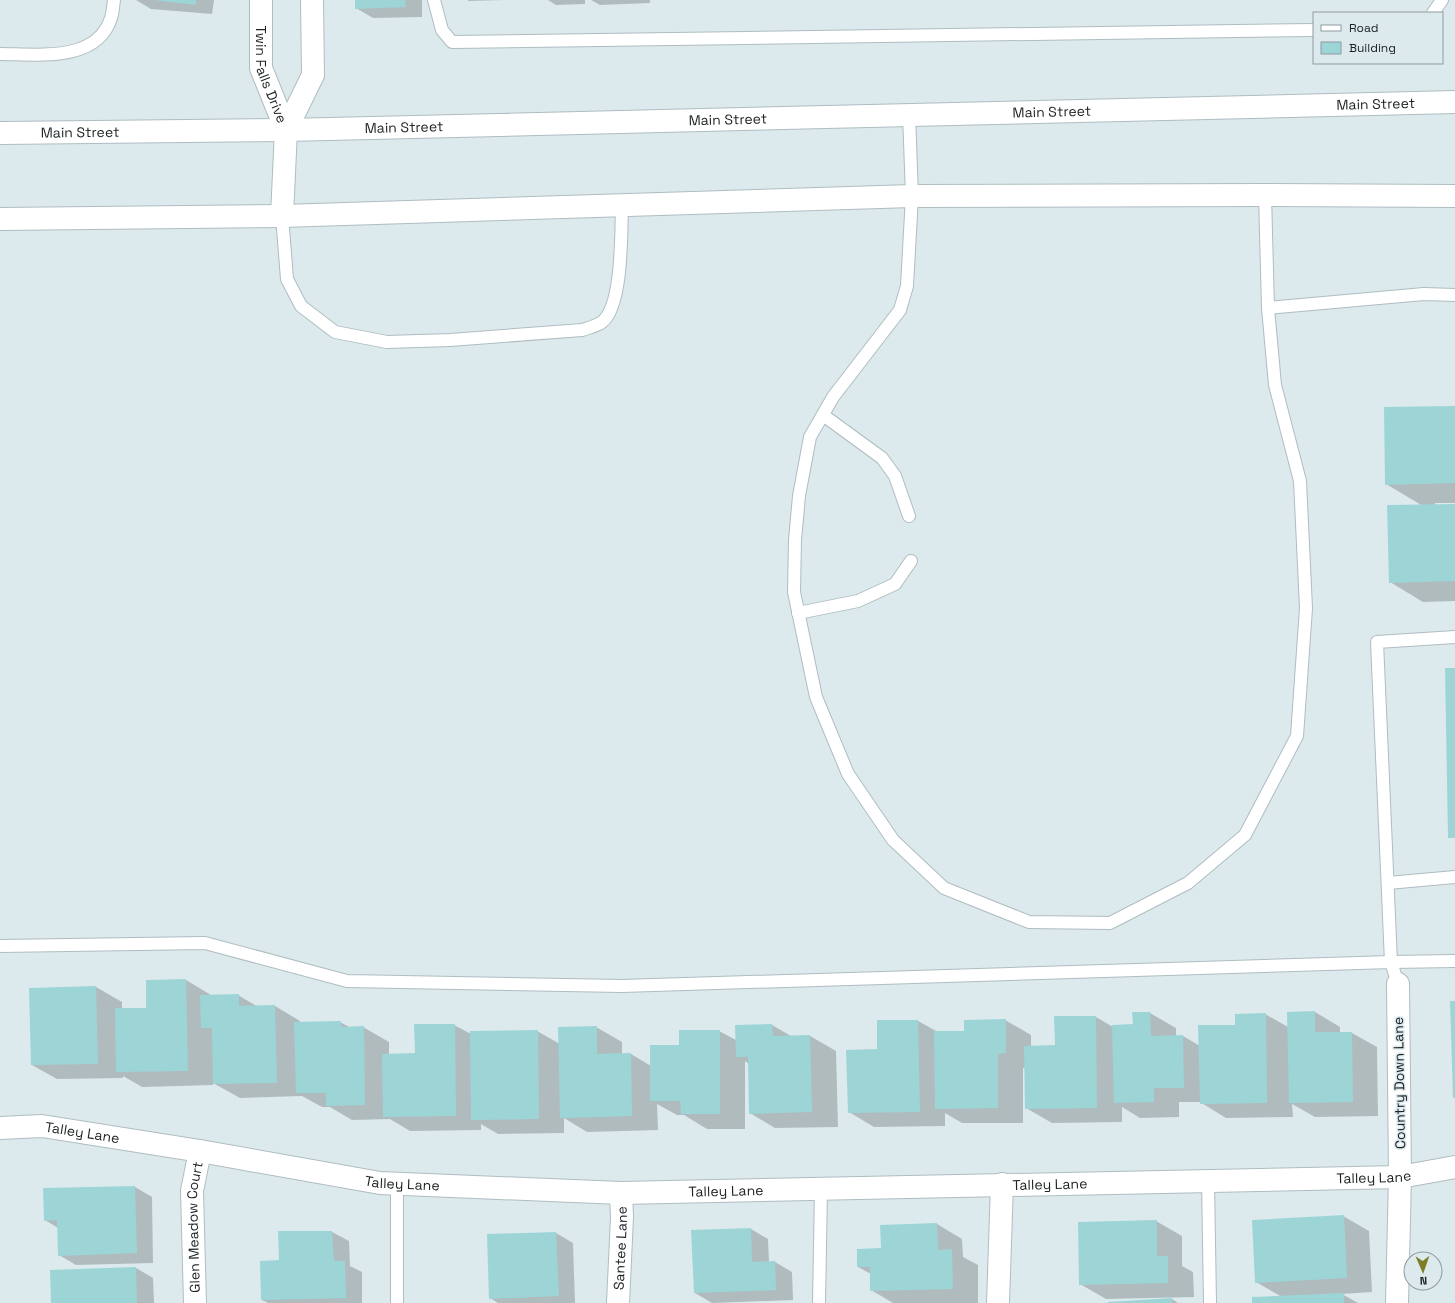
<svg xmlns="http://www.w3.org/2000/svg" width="1455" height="1303" font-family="'Space Grotesk',sans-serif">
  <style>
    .shadow { fill: #0003 }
    .building { fill: #9dd5d7 }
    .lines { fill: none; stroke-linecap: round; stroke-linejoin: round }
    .lane-casing { stroke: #afbdc1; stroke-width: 14 }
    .street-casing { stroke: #afbdc1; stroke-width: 24 }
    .secondary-casing { stroke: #afbdc1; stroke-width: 24 }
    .lane { stroke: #fff; stroke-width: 12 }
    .street { stroke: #fff; stroke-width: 22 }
    .secondary { stroke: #fff; stroke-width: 22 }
    .labels { text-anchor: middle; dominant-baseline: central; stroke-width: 3; stroke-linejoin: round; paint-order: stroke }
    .street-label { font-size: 14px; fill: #1c2123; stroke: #dceaee }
  </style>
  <rect width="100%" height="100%" fill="#dceaee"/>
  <g class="shadow">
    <polygon points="136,0 214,0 212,14 151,9"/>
    <polygon points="356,0 422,0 422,17 373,18 356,8"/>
    <polygon points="467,0 504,0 469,1"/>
    <polygon points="548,0 585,0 585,4 556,5"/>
    <polygon points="591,0 650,0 650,3 600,5"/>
    <polygon points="1455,407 1455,503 1435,503 1435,505 1455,505 1455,601 1423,602 1390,582 1423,506 1386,484"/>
    <polygon points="186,980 211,995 238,995 258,1007 275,1006 300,1021 300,1023 340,1022 351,1028 363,1027 389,1042 389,1055 416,1054 454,1025 471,1034 537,1031 560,1044 596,1027 622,1042 622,1054 631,1054 651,1066 680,1046 719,1031 736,1040 736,1026 772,1025 791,1036 810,1036 836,1051 838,1127 775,1128 750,1113 749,1064 745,1061 745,1129 707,1129 684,1115 677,1115 657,1104 658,1130 587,1132 564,1118 564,1133 498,1134 481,1124 481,1130 410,1131 390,1119 352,1120 330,1107 322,1107 302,1096 240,1098 213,1083 213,1085 142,1087 123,1076 123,1078 57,1079 32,1065 30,989 96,987 122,1002 122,1009 147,1009"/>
    <polygon points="1315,1012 1340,1027 1340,1033 1352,1033 1377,1047 1378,1116 1315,1117 1292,1104 1293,1117 1226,1118 1200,1102 1179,1102 1179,1117 1140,1118 1122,1107 1122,1122 1052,1123 1026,1108 1026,1068 1023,1068 1023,1123 962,1123 945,1113 945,1126 874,1127 849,1112 878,1050 918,1021 938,1032 965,1032 1005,1020 1031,1035 1031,1047 1056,1046 1096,1017 1113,1027 1134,1025 1150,1013 1176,1028 1176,1036 1183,1036 1200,1046 1236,1026 1265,1014 1288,1027"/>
    <polygon points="135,1187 152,1197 153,1263 76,1265 59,1255 58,1228 45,1220"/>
    <polygon points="1343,1216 1369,1231 1372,1292 1342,1294 1358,1303 1253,1303 1282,1297 1256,1282"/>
    <polygon points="1156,1221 1182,1236 1182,1266 1193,1272 1194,1297 1106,1299 1080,1284"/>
    <polygon points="937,1224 962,1239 963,1257 978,1265 978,1303 893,1303 871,1290 871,1274 858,1267 882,1249"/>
    <polygon points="751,1229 768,1239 769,1262 775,1262 792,1272 793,1300 712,1303 695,1293"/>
    <polygon points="279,1232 332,1232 349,1241 350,1266 362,1272 362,1303 268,1303 262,1300 280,1261"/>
    <polygon points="556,1233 573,1243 575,1303 498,1303 490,1298"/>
    <polygon points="136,1268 153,1278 154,1303 52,1303"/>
    <polygon points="1172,1299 1178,1303 1104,1303"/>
  </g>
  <g class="building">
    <polygon points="154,0 196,0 196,5"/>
    <polygon points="355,0 405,0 406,7 355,9"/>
    <polygon points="1455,406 1455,483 1385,485 1384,407"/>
    <polygon points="1455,504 1455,581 1389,583 1387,505"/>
    <polygon points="1445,668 1455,668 1455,838 1448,838"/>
    <polygon points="186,979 188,1071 116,1072 115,1008 146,1008 146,980"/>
    <polygon points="96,986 98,1064 31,1065 29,988"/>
    <polygon points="239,994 239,1006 275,1005 277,1083 213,1084 212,1028 201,1028 200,995"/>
    <polygon points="1450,1001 1455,1001 1455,1098 1453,1098"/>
    <polygon points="1315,1011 1315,1032 1352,1032 1353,1102 1289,1103 1287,1012"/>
    <polygon points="1132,1012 1150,1012 1151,1036 1183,1035 1184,1088 1154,1088 1154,1102 1114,1103 1112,1025 1133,1024"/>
    <polygon points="1266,1013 1267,1103 1200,1104 1198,1025 1235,1025 1235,1014"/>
    <polygon points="1054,1016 1096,1016 1097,1108 1025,1109 1024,1046 1055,1045"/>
    <polygon points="1006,1019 1006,1053 998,1054 998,1108 935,1109 934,1031 964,1031 964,1020"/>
    <polygon points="877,1020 918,1020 920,1112 848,1113 846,1050 877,1049"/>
    <polygon points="341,1021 341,1027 364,1026 365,1105 326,1106 326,1093 296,1093 294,1022"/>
    <polygon points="414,1024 455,1024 456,1116 383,1117 382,1054 415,1053"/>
    <polygon points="772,1024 773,1036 810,1035 812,1112 749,1114 748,1057 736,1057 735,1025"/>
    <polygon points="597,1026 597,1054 631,1053 632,1116 560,1118 558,1027"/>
    <polygon points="538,1030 539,1119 471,1120 470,1031"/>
    <polygon points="679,1030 720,1030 720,1114 681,1114 680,1101 650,1101 650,1045 679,1045"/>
    <polygon points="135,1186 137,1253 58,1256 57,1220 44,1221 43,1188"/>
    <polygon points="1344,1215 1347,1278 1255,1283 1252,1220"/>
    <polygon points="1157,1220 1157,1256 1168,1256 1168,1283 1079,1285 1078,1222"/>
    <polygon points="937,1223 938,1250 952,1249 953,1289 870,1291 870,1267 857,1267 857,1249 881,1248 880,1225"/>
    <polygon points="751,1228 752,1262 775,1261 776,1290 694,1293 691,1230"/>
    <polygon points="278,1231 332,1231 334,1261 345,1261 346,1298 261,1300 260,1261 279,1260"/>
    <polygon points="556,1232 559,1296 489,1299 487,1234"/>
    <polygon points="136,1267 137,1303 51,1303 50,1270"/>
    <polygon points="1344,1293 1344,1303 1252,1303 1252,1297"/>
    <polygon points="1172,1298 1172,1303 1108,1303 1108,1302"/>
  </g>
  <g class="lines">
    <g class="lane-casing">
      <g id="lane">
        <polyline points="434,0 442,30 452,42 1314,30"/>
        <polyline points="1433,13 1442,0"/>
        <path d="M0,54C36,54 97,63 111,18C113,12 113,6 114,0"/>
        <polyline points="909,114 912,196 907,286 900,310 833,397 810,437 799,496 795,540 794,592 816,697 848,774 893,840 944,888 1029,922 1110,923 1188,883 1245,835 1297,736 1306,608 1300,481 1275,385 1268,308 1265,195"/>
        <path d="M282,216L287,279L301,306L335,332L387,342L450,340L582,330C588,328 597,326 602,322C623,306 621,231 622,205"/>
        <polyline points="1268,308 1424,294 1455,295"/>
        <polyline points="823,415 882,458 895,476 909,516"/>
        <polyline points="798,613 858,601 895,584 911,561"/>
        <polyline points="1455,637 1377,642 1391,962 1455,961"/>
        <polyline points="1388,883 1455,877"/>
        <polyline points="0,946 205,943 347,981 622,986 1391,962 1398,984"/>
        <polyline points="1208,1180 1210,1303"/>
        <polyline points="397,1184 397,1303"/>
        <polyline points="819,1303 821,1189"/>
      </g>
    </g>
    <g class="street-casing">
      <g id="street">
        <path id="s1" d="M0,1128L42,1126L200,1151L380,1183L621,1193L1400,1177L1455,1167"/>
        <path id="s2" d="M195,1303L192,1191L200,1151"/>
        <path id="s3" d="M618,1303L622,1217L621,1193"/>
        <polyline points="998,1303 1002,1184"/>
        <polyline points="1397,1303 1400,1177 1398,984"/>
      </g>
    </g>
    <g class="secondary-casing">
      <g id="secondary">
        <path id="s4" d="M261,0V68L286,130"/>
        <path id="s5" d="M0,133L286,130L1455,102"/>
        <polyline points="282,216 286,130 313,75 312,0"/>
        <polyline points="0,219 282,216 912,196 1265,195 1455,196"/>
      </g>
    </g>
    <use href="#lane" class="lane"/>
    <use href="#street" class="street"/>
    <use href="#secondary" class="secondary"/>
  </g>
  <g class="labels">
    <g class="street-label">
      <text stroke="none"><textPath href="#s4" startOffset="76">Twin Falls Drive</textPath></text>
      <text stroke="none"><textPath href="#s5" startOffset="1376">Main Street</textPath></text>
      <text stroke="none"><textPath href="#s5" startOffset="1052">Main Street</textPath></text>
      <text stroke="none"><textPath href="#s5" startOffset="728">Main Street</textPath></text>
      <text stroke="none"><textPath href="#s5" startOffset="404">Main Street</textPath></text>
      <text stroke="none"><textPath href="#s5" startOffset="80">Main Street</textPath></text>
      <text transform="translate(1399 1083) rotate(-91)">Country Down Lane</text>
      <text stroke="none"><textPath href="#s1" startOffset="83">Talley Lane</textPath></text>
      <text stroke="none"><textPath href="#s1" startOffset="1379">Talley Lane</textPath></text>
      <text stroke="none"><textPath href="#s1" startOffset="407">Talley Lane</textPath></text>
      <text stroke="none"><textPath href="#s1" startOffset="1055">Talley Lane</textPath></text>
      <text stroke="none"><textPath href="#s1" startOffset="731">Talley Lane</textPath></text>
      <text stroke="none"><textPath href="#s2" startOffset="76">Glen Meadow Court</textPath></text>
      <text stroke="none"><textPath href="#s3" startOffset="55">Santee Lane</textPath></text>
    </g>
  </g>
  <rect x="1313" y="12" width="130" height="52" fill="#dceaee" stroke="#8f9a9d"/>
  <rect x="1321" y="25" width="20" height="6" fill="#ffffff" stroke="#8f9a9d"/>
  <text x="1349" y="32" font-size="12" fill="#1c2123">Road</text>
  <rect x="1321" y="42" width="20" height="12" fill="#9dd5d7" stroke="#8f9a9d"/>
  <text x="1349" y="52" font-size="12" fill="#1c2123">Building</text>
  <g transform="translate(1423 1271) rotate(178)"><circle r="19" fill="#dceaee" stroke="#8f9a9d"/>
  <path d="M0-3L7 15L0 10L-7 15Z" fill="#7c7f28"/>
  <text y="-6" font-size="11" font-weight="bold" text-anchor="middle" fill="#1c2123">N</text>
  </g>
</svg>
